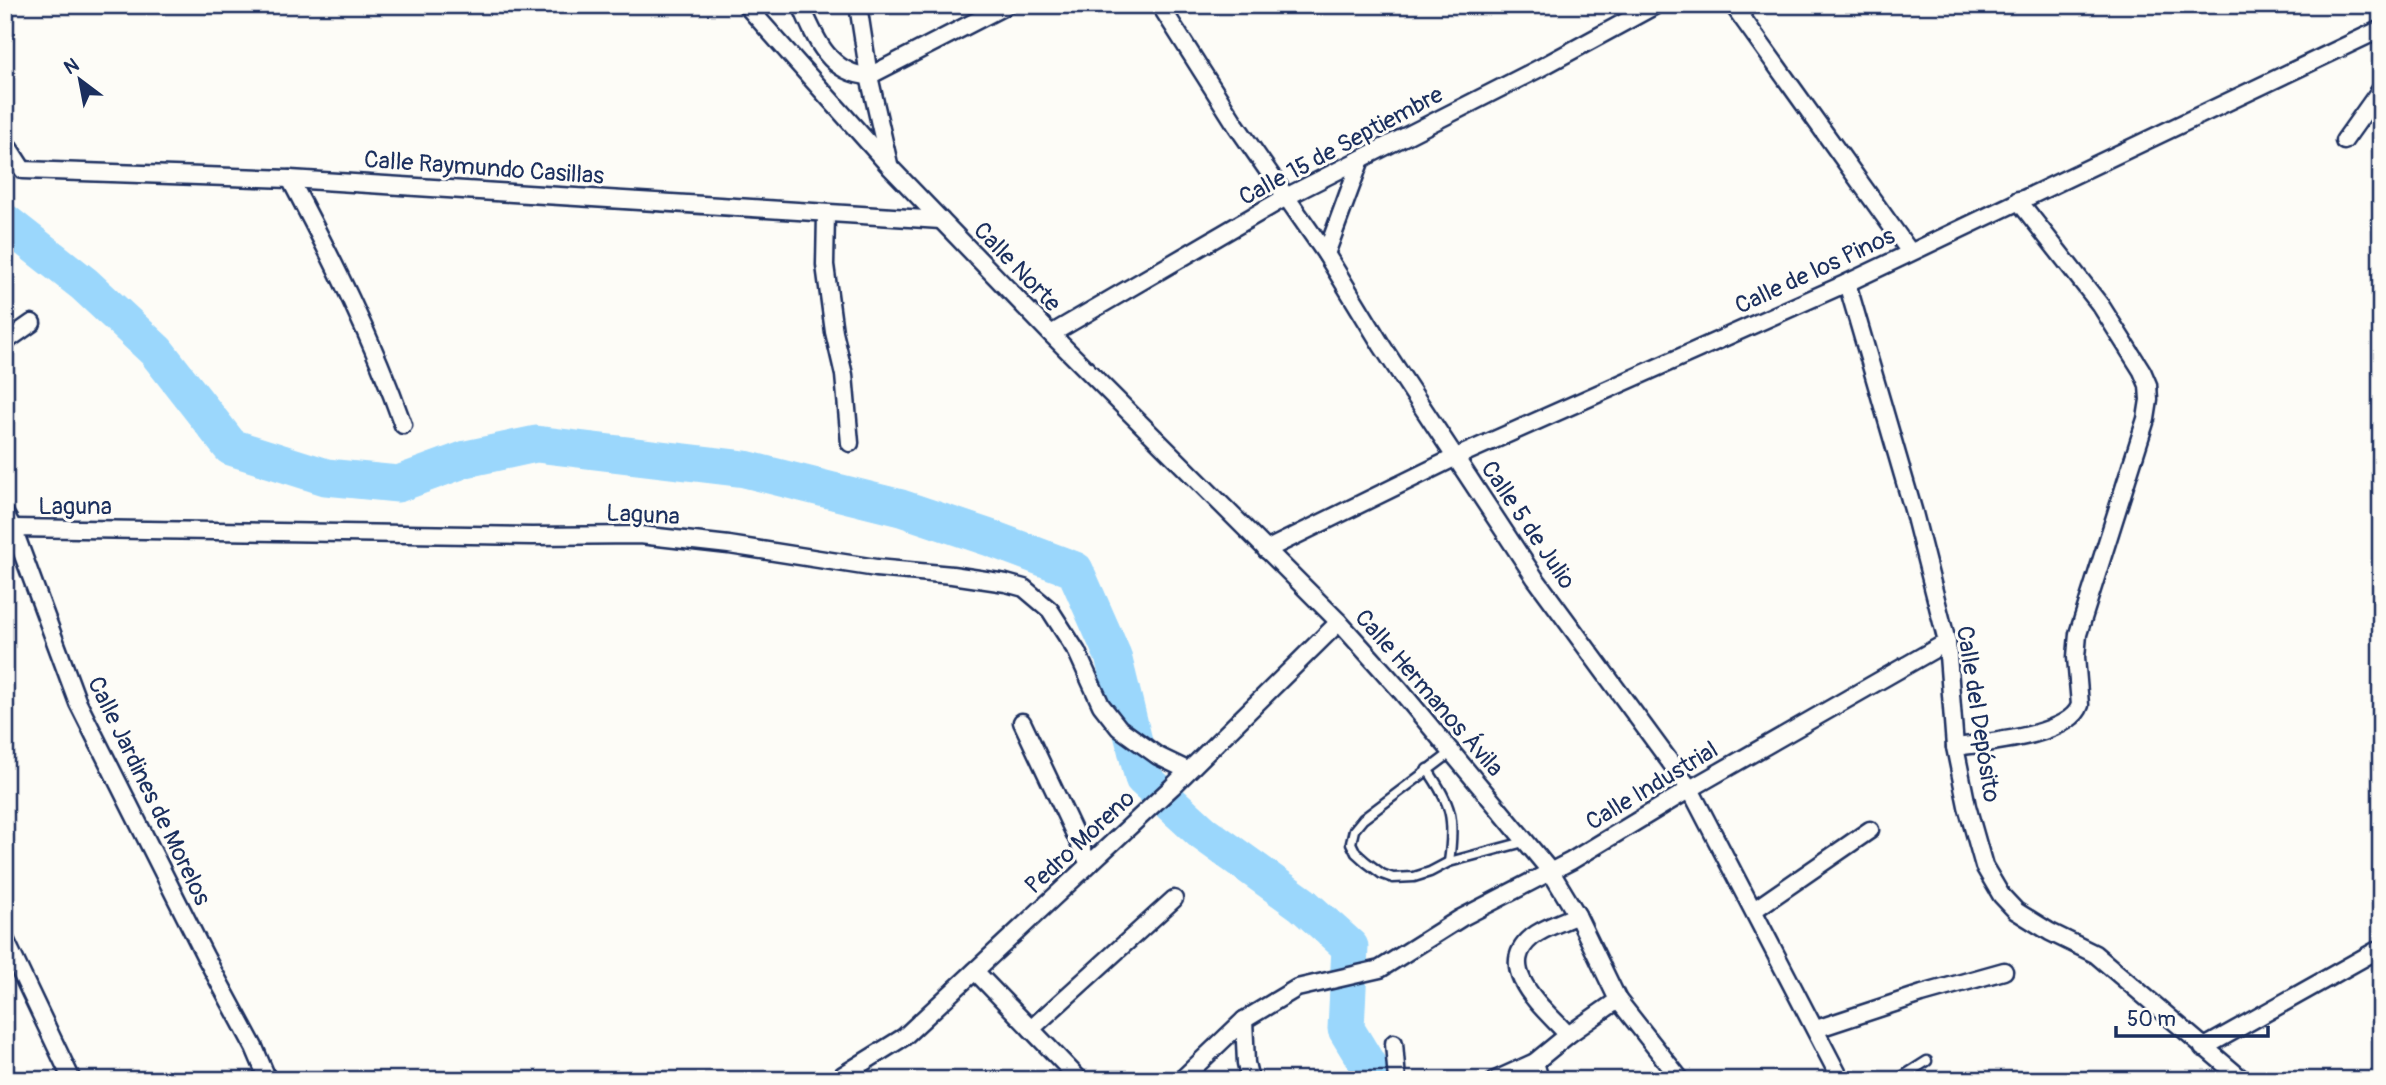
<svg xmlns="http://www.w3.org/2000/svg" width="2386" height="1085" font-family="Pangolin,sans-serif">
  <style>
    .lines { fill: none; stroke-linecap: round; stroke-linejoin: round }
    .river { stroke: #9bd7fc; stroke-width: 37 }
    .service-casing { stroke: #1b2f5e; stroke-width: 13 }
    .minor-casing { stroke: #1b2f5e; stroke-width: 21 }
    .service { stroke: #fdfcf7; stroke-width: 8 }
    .minor { stroke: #fdfcf7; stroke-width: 16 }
    .labels { text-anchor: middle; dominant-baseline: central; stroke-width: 6; stroke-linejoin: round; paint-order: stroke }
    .street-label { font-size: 24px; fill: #1b2f5e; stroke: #fdfcf7 }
  </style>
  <rect width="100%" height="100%" fill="#fdfcf7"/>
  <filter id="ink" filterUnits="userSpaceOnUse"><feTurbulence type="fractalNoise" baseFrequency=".0143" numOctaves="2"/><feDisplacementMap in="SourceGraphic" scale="14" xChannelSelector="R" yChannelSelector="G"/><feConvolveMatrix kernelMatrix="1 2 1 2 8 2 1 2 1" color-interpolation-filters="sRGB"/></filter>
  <g filter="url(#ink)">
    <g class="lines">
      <polyline class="river" points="5,222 84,284 156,351 231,447 326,477 398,484 466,459 536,444 745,469 901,508 990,538 1075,570 1113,656 1143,778 1202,832 1302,904 1350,947 1346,1029 1377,1080"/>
      <g class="service-casing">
        <g id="service">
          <polyline points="1452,752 1363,819 1354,830 1351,843 1356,853 1366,862 1382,874 1393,878 1414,877 1430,872 1449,862 1524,842"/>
          <path d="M1427,769C1452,805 1455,818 1449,862"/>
          <polyline points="1897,1080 1927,1061"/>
        </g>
      </g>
      <g class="minor-casing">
        <g id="minor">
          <polyline points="746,5 890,167 941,220 1051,334 1339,622 1400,690 1551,872 1577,915 1618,1000 1681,1080"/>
          <path d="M801,5C815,38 829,74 869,76L1007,5"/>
          <polyline points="858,5 869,76 889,164"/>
          <polyline points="1160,5 1236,125 1326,254 1382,346 1535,578 1690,789 1841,1080"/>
          <polyline points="1733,5 1910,252"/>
          <polyline points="2344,141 2381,89"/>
          <polyline points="5,142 23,170 290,179 941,220"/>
          <path d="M290,179C332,258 373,340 403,425"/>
          <polyline points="826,214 825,265 834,332 844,375 850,443"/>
          <polyline points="1326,254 1361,159"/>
          <polyline points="1847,283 1914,513 1947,642 1955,747 1967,806 1984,866 2001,895 2016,911 2050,932 2095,954 2243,1080"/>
          <polyline points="1051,334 1286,197 1540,68 1656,5"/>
          <polyline points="5,342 32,323"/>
          <polyline points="5,514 13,528 78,703 205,956 254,1047 268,1080"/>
          <polyline points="5,531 13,528 532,536 640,535 729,545 876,568 952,575 1006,583 1024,588 1050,610 1077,652 1101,705 1119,728 1158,756 1187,770"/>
          <polyline points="1266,550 1456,457 1847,283 2381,29"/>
          <polyline points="1022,722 1089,864"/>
          <path d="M1955,747C1984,743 2070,736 2080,705L2076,657L2078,634L2146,419L2149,400L2148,385L2142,371L2101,306L2018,200"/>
          <polyline points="1754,910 1870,830"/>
          <polyline points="5,939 72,1080"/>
          <polyline points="975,971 1080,1080"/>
          <polyline points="1244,1020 1246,1063 1250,1080"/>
          <polyline points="1031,1029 1174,899"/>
          <polyline points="1816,1029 1922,994 2004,971"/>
          <path d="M1568,1035C1545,1009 1493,969 1532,937C1544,927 1563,922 1577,915"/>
          <polyline points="1394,1043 1397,1080"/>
          <polyline points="2203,1048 2381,948"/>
          <polyline points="1535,1062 1540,1080"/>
          <polyline points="840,1080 843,1075 904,1037 1172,787 1339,622"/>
          <polyline points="1181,1080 1244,1020 1297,988 1380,969 1461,918 1571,861 1690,789 1947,642"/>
          <polyline points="1495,1080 1535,1062 1568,1035 1618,1000"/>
        </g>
      </g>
      <use href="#service" class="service"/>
      <use href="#minor" class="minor"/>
    </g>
  </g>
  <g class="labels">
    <g class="street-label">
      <text transform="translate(1341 146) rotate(-28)">Calle 15 de Septiembre</text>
      <text transform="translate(484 168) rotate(4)">Calle Raymundo Casillas</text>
      <text transform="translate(1017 267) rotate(46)">Calle Norte</text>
      <text transform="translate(1815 271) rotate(-25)">Calle de los Pinos</text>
      <text x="75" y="506">Laguna</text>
      <text transform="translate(643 515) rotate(3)">Laguna</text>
      <text transform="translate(1528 525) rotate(56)">Calle 5 de Julio</text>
      <text transform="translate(1429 693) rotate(49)">Calle Hermanos Ávila</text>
      <text transform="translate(1978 714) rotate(81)">Calle del Depósito</text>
      <text transform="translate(1652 786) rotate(-31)">Calle Industrial</text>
      <text transform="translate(149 791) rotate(64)">Calle Jardines de Morelos</text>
      <text transform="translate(1080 842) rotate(-43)">Pedro Moreno</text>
    </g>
  </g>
  <rect width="2386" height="1085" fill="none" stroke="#fdfcf7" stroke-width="28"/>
  <rect x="14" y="14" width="2358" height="1057" fill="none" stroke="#1b2f5e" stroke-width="2.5" filter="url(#ink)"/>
  <g transform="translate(80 80) rotate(328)" stroke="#fdfcf7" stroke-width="5" paint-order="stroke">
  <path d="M0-5L12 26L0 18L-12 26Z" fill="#1b2f5e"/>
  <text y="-10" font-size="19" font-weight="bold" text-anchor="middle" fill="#1b2f5e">N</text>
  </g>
  <path d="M2116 1026v10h152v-10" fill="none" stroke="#1b2f5e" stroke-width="3.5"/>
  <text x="2127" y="1026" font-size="21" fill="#1b2f5e" stroke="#fdfcf7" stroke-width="5" paint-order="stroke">50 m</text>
</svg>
